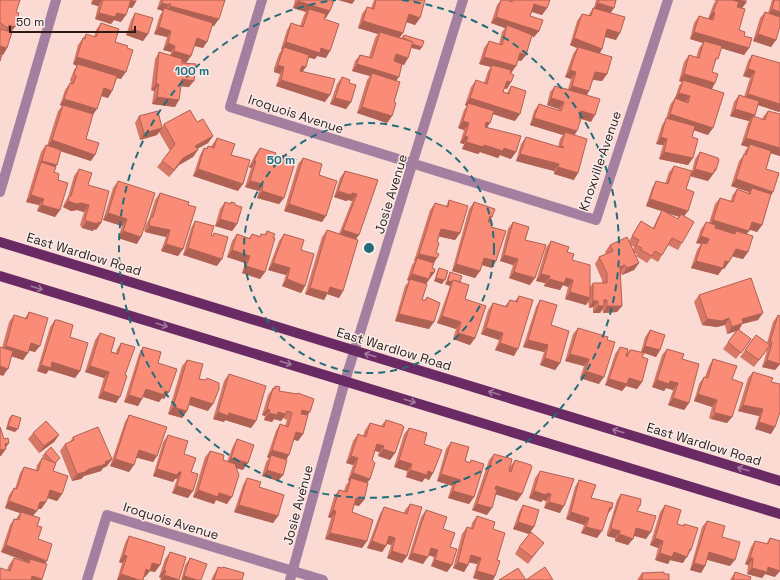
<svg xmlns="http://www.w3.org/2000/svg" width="780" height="580" font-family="'Space Grotesk',sans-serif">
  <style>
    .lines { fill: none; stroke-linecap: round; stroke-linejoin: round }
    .minor { stroke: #a47f9f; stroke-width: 10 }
    .major { stroke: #6a2b65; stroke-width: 10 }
    .wall { fill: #d77866; fill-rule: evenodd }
    .shaded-wall { fill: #af6153 }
    .building { fill: #fa8b77; stroke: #af6153 }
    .oneway { stroke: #a3799b }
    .ring { fill: none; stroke: #246c78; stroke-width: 2; stroke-dasharray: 7 5 }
    .labels { text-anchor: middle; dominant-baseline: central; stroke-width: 3; stroke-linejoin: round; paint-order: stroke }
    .street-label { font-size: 13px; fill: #2e1b18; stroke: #f8edeb }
    .centre { fill: #246c78; stroke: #f8edeb; stroke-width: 2 }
    .ring-label { font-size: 12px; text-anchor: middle; font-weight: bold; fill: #246c78; stroke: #f8edeb; stroke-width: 3; stroke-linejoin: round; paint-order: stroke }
  </style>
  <rect width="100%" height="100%" fill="#fbdad4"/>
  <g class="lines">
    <g class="minor">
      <polyline points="262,0 230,107 596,220 668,0"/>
      <polyline points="0,192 56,0"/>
      <polyline points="87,580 107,515 323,580"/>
      <polyline points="290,580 345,381 463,0"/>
    </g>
    <g class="major">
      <polyline points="0,242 780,481"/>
      <polyline points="0,276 780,514"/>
    </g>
  </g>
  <g class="wall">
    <polygon points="0,0 16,12 15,27 11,32 7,48 3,55 2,54 0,61"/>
    <polygon points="92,0 137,0 132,8 128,7 121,22 114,20 111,24 95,19 98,6 91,4"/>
    <polygon points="160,0 225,0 214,26 212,26 203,48 194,46 191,56 186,63 182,62 189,87 181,86 175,107 152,104 154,91 151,90 155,59 159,52 170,55 171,52 163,50 167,37 154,34 160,15 163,11 157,9"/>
    <polygon points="295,0 334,0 326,18 325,17 324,19 326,58 317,56 315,59 309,58 303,71 325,102 276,86 280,74 274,72 274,68 279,54 282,49 281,49 287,30 291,23 300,26 304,15 306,12 293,8"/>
    <polygon points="374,0 424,0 420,18 415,25 406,22 400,38 401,38 404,35 420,50 411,48 408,58 404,65 402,64 396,81 392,116 387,123 357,113 367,80 370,76 352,71 355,61 360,55 369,57 375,38 378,34 358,28 362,14 367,7 371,8"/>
    <polygon points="501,0 507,0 509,1 510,0 550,0 547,8 542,15 532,12 530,16 539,31 534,37 532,36 526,55 521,61 518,60 516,66 511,73 510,73 511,82 507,89 505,88 503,92 507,93 511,86 515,121 493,114 487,128 511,159 500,155 498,158 480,152 478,154 462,149 464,144 460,143 464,130 458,128 464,110 467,106 465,105 471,87 476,80 484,83 488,71 491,67 479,64 484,48 489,41 499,44 502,32 505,28 491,23 497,5"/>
    <polygon points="596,0 616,0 614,8 611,13 616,40 605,37 602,49 600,53 607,74 602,81 593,80 587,95 591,122 581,119 574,135 574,180 554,174 554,171 516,161 521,144 526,137 558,147 560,139 563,135 530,125 534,111 539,104 559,110 559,109 547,105 550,92 555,86 568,89 571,79 565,77 573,54 577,48 570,45 577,21 582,14 588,16 593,8 594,8"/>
    <polygon points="713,0 747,0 742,8 739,30 744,36 749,48 744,55 721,48 715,63 712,72 715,83 712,89 708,135 694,130 692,137 693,158 688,165 659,159 663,145 656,144 662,125 666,119 670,105 675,98 679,86 682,82 679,81 684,62 689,55 696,58 699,48 703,43 690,39 694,23 699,16 708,19 714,3 716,1"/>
    <polygon points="772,0 780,0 776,40 771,47 753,41 760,18 765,12 768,13"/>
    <polygon points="135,13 148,34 143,41 126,35 131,20"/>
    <polygon points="101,23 115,42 121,79 117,78 112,91 108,98 101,96 93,115 86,139 91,161 61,151 54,172 58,180 60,210 55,217 37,211 39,205 26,202 41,152 46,145 47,146 58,111 62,106 60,105 65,90 70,83 71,83 70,80 74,70 77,66 73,64 78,45 86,34 94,37 96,30"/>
    <polygon points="752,55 779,112 758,105 755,115 754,117 762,120 763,117 768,111 780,156 771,153 766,169 773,192 770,196 762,225 757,232 750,229 747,234 748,252 743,259 732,256 729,262 724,269 723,268 718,275 691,268 697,250 701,244 696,243 701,229 706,222 709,223 715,204 720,198 731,201 732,196 737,189 748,193 749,192 731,186 739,161 744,155 745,151 748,147 741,145 748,123 749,121 730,116 734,102 739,95 744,97 750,78 743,76 748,61"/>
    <polygon points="342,77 349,83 351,102 346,109 330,104 337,84"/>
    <polygon points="139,116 162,127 164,124 197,122 213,136 208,143 197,149 193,157 179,165 169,177 157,167 170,151 159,132 157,135 140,140 135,123"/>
    <polygon points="217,138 231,155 238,191 193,176 200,155 204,148 206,149 208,146 211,147 212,145"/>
    <polygon points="260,148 275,155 281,157 283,155 284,198 279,204 257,198 259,191 245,187 251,168 249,167 255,155"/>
    <path d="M700,152L716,170L708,181L690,176L686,189L682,243L678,250L668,245L658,262L651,258L647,263L636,256L637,254L634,253L639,263L634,270L622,275L620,272L622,306L617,312L603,313L602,309L600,313H593V307L589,308L588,301L586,305L565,299L568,287L563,285L560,290L544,286L545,283L536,281L546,248L551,241L567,252L590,287L593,283H602V280L595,264L599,257L606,254L605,252L610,245L629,241L641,221L653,228L658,217L662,211L646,206L652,188L656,181L665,184L669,172L674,166L692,171L695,159ZM667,213L679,217L677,219ZM630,245L634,247L633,250Z"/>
    <polygon points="303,158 319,175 322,222 284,211 298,164"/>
    <polygon points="79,169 88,185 101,223 96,230 94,229 93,231 82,228 80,225 84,212 77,210 71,211 63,207 65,202 68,197 74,176"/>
    <polygon points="345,171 378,180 356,239 343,291 339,298 327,294 324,300 305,294 322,237 327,230 339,234 352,201 348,200 346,201 334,197 340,178"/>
    <polygon points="118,181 137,244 118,238 122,226 103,220 113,188"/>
    <polygon points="160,193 188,205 183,249 178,256 161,251 166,237 145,232 144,230 146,224 149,219 155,200"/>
    <polygon points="449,200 460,233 455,240 439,236 437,242 436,253 432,268 434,273 426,284 422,300 425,300 427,297 429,329 395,321 405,286 409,281 407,280 412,265 415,261 414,261 430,210 435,203 446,206"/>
    <polygon points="225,202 230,204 231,202 235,205 237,224 232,231 215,226 220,209"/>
    <polygon points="474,202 492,217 489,222 491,227 496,261 492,268 481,265 480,271 475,278 452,271 469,209"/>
    <polygon points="195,221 211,235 212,236 214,233 217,266 183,255 191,228"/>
    <polygon points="513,222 525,240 530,285 509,278 513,265 500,261 508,229"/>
    <polygon points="267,231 273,238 265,272 260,279 242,273 245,263 227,257 232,241 237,234 249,238 252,234 260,236 261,234 264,235"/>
    <polygon points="284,234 301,250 305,286 301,293 282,286 286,275 268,270 279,241"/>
    <polygon points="439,268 442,284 434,281 437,272"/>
    <polygon points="450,272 460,282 465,299 475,338 470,345 453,339 456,329 437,323 450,286 445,284 448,276"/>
    <polygon points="699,295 758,320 742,324 739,330 751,339 736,359 723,349 736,331 727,334 725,325 717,327 702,325 694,302"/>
    <polygon points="519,296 514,356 495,350 499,340 481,334 488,310 493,303 505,306 510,300 515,301"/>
    <polygon points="540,300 551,325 560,363 555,370 540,365 544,352 523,347 536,307"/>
    <polygon points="29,312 35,352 29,350 23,360 11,356 3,376 2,348 9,322 14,315 25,318"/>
    <polygon points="778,315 780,364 775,370 762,367 766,354 767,350 754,367 740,357 756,335 767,343 773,322"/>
    <polygon points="55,320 70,337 80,371 75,378 49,370 46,374 37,371 50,327"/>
    <polygon points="578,328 607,340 599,384 580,378 584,366 565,361 573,334"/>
    <polygon points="650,330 660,350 656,357 644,353 642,357 642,382 637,389 626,386 622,391 605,385 615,354 620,347 626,354 630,350 641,352 645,337"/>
    <polygon points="100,333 111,352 116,353 117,349 121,343 125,375 116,403 98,398 104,378 85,372 95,340"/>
    <polygon points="143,347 164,399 162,398 159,402 143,397 138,406 124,402 139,354"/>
    <polygon points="667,349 682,359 689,403 684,410 668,405 673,390 666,388 664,391 652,387 662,355"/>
    <polygon points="713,359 732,379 732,417 727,423 711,419 709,418 712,407 694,401 699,384 704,377 705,377 709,366"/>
    <polygon points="187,360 199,379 205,380 207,378 208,411 189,405 187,411 182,418 168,414 182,366"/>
    <polygon points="753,372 771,382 775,427 771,434 755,429 759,416 738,411 748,378"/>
    <polygon points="229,374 256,421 251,428 225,420 224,422 213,419 224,381"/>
    <polygon points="275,386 279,391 296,394 298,393 307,415 303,434 298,441 294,439 286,460 283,475 278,481 262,476 266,462 269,458 267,457 276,431 280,424 285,426 287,420 283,418 281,421 274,419 272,422 264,420 265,416 262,415 268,395 273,388 274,389"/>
    <polygon points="12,415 15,432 6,429 9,418"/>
    <polygon points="129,415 157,456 153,462 137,457 129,472 110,466 125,422"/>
    <polygon points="386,420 395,453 390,460 378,456 379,452 375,451 372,460 370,479 367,483 359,506 354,505 352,512 367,541 362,548 325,539 331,518 328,517 334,497 339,490 344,491 346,485 349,481 348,480 353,465 346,463 353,441 358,434 363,436 365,430 370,423 381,426"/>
    <polygon points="409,428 424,444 433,473 429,480 425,478 422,482 406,477 407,471 394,467 404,434"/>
    <polygon points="33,433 59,435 54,442 39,453 28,439"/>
    <polygon points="168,435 184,454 191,472 188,498 172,493 177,479 175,479 173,482 153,476 163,442"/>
    <polygon points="73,437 112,459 107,466 103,468 101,471 84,476 81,479 72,481 60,451 65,444 70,442"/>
    <polygon points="237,439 243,470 236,468 227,504 216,500 214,504 193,497 205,457 210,451 223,460 227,462 233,446"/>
    <polygon points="451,442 465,461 470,462 471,460 474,497 469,504 448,498 451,488 452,486 437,481 446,449"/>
    <polygon points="45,453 60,458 56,463 53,471 62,494 57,501 47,498 46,502 41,509 38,509 33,516 37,526 38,539 45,564 42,580 7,570 9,565 14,558 28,562 1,552 10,525 14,519 16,519 20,513 5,508 9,495 14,488 15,489 20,473 24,467 36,470 37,465 42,458 45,460 42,456"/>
    <polygon points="494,454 510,467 515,460 522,494 517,501 496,494 487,515 472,510 489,460"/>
    <polygon points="540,471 560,513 544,508 546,501 543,500 541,502 529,498 535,478"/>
    <polygon points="247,478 259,487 278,516 273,523 234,512 243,485"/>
    <polygon points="579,480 591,498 612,508 608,514 597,538 581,533 584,525 566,519 575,487"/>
    <polygon points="621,494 640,506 637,511 646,539 634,536 628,545 615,541 615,538 607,536 607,533 617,500"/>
    <polygon points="410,504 407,556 402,563 387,558 391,545 387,544 382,552 367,548 380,514 384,507 404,513 405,510"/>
    <polygon points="523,505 529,534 513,529 519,512"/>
    <polygon points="665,505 677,524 683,526 684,524 683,563 670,560 668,564 655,560 658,548 650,545 660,512"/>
    <polygon points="426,510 443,529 450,547 452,565 447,572 431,566 434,557 428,555 423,564 408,559 421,517"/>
    <polygon points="477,516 493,529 497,560 495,576 493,580 480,580 473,578 477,564 469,562 468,565 464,572 453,568 462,534 467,527 471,528 472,523"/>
    <polygon points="707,521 722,537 730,566 707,560 705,566 701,573 690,570 702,527"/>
    <polygon points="129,536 160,565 155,572 150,571 145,577 144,577 143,580 117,580 122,563 119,562 125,543"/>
    <polygon points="770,538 775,577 765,574 762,578 747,574 748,565 745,564 751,547 755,541 766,544"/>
    <polygon points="519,547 539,549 528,564 515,554"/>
    <polygon points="170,552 186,557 179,580 160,580 161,578 159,577 165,559"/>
    <polygon points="190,558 201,580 181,580 185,565"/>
    <polygon points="218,567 222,568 223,567 242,580 211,580 214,574"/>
    <polygon points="735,572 750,580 730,580"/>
    <polygon points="642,573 664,574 669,580 637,580"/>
  </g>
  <g class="shaded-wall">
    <polygon points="94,0 102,0 98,6 91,4"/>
    <polygon points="131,0 136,2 132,8 126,7"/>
    <polygon points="338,0 355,0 352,4"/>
    <polygon points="718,0 741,0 747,2 742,8"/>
    <polygon points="298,1 330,11 326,18 308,12 309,9 306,12 293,8"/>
    <polygon points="162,3 169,5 164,12 164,8 163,11 157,9"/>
    <polygon points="598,3 614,8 609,14 593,9"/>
    <polygon points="534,4 547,8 542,15 529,11"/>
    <polygon points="170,6 219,19 214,26 165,13"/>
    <polygon points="772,9 780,12 780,20 767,16"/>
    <polygon points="713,12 715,13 711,20 708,19"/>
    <polygon points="99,13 117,13 126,15 121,22 114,20 111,24 95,19"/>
    <polygon points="409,14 420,18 415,25 404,21"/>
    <polygon points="496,17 539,31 534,37 506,28 507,25 505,28 491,23"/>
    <polygon points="363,21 403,33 398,40 380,32 378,34 358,28"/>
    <polygon points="9,25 15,27 10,33 5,32 8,28"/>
    <polygon points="159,27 171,31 167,37 154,34"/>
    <polygon points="131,29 148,34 143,41 126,35"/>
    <polygon points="607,29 620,33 616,40 602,36"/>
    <polygon points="694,32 749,48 744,55 704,43 704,41 703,43 690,39"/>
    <polygon points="758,34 776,40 771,47 753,41"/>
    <polygon points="197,38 207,42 203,48 192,45"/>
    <polygon points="574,38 602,49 598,56 578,47 577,48 570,45"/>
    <polygon points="402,41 422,47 420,50 399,44"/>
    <polygon points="286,42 321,48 330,51 326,58 317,56 315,59 283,49 284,47 282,49 281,49"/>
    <polygon points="168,43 175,46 171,52 163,50"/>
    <polygon points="0,46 7,48 3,55 0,54"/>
    <polygon points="174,51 191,56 186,63 169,58"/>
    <polygon points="520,53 526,55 521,61 515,60"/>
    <polygon points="396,54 408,58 404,65 392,61"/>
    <polygon points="77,57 126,72 121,79 77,66 78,64 77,66 73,64"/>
    <polygon points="484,57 516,66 511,73 492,68 492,65 491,67 479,64"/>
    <polygon points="357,64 399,77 394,84 372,73 370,76 352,71"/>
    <polygon points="278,65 284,67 280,74 274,72"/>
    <polygon points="302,66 306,67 301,74 297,73"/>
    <polygon points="748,69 755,71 750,78 743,76"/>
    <polygon points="570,70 576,72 571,79 565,77"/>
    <polygon points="595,72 607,74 602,81 590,79"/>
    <polygon points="684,74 715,83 711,90 683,80 682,82 679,81"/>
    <polygon points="182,79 194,81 189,87 177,86"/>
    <polygon points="281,80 330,95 325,102 276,86"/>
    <polygon points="507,81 511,82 507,89 502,88"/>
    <polygon points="156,84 159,84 154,91 151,90"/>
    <polygon points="572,86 589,91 585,98 567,92"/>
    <polygon points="104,88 112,91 108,98 99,95"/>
    <polygon points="679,93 690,96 685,103 674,99"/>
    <polygon points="748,94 780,104 780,111 779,112 743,100"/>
    <polygon points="157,97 179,100 175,107 152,104"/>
    <polygon points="335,98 351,102 346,109 330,104"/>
    <polygon points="470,98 520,114 515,121 468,106 468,103 467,106 465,105"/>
    <polygon points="551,98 564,102 559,109 547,105"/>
    <polygon points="64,99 97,109 92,116 63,105 62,106 60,105"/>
    <polygon points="362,107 392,116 387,123 357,113"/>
    <polygon points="735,109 755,115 751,121 753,116 749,121 730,116"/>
    <polygon points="581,111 595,115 591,122 576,117"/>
    <polygon points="670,114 713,128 708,135 666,121"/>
    <polygon points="534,118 577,131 573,138 565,132 563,135 530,125"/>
    <polygon points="463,121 469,123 464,130 458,128"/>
    <polygon points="486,122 490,123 485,130 482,129"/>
    <polygon points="162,128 157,135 140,140 144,133"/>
    <polygon points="213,136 208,143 191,152 195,146"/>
    <polygon points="465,136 468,137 464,144 460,143"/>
    <polygon points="661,137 667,139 663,145 656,144"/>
    <polygon points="746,138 780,148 780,156 749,147 750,144 748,147 741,145"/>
    <polygon points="52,140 95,155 91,161 47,147"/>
    <polygon points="466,142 504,148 516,152 511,159 500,155 498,158 480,152 478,154 462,149"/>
    <polygon points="198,150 193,157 179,165 169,177 183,158"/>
    <polygon points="664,152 693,158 688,165 659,159"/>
    <polygon points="520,154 559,164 554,171 516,161"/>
    <polygon points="42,161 57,165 52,172 40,163"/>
    <polygon points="254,161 256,161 251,168 249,167"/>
    <polygon points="558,167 578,173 574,180 554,174"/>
    <polygon points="198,169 243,184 238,191 193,176"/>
    <polygon points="695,169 715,169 716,170 708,181 690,176"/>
    <polygon points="736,179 773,192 769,198 752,188 749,192 731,186"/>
    <polygon points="250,181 263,184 259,191 245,187"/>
    <polygon points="262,191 284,198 279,204 257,198"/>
    <polygon points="338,191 352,193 357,194 352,201 348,200 346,201 334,197"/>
    <polygon points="31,195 44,199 39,205 26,202"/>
    <polygon points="650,199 688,211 683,218 646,206"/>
    <polygon points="68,201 81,203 89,205 84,212 77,210 71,211 63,207"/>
    <polygon points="289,204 326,216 322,222 284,211"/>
    <polygon points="42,205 60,210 55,217 37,211"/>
    <polygon points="108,213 127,219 122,226 103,220"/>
    <polygon points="490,216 492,217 488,224"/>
    <polygon points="220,219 237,224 232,231 215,226"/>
    <polygon points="713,220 749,231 744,237 736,231 734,234 708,227"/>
    <polygon points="86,221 98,222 101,223 96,230 94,229 93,231 82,228"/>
    <polygon points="752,222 762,225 757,232 747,229"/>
    <polygon points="150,226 170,230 166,237 145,232"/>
    <polygon points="441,229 460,233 455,240 436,236"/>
    <polygon points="343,230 359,235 354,242 338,237"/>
    <polygon points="123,231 141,237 137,244 118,238"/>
    <polygon points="701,236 709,239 704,245 702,243 701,244 696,243"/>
    <polygon points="166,244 183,249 178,256 161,251"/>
    <polygon points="188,248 222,259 217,266 183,255"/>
    <polygon points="736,249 748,252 743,259 731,256"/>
    <polygon points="232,250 250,256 245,263 227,257"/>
    <polygon points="419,254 437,258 433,265 417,258 415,261 414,261"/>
    <polygon points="504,255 518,259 513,265 500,261"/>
    <polygon points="484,258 496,261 492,268 479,264"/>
    <polygon points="696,261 725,261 729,262 724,269 723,268 718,275 691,268"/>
    <polygon points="273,263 290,268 286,275 268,270"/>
    <polygon points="639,263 634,270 622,275 627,268"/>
    <polygon points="456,264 480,271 475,278 452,271"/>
    <polygon points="625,265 620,271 615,274 620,267"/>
    <polygon points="246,266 265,272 260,279 242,273"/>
    <polygon points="431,272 434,273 424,286 410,279 409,281 407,280 412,274"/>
    <polygon points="514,272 535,278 530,285 509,278"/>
    <polygon points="541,274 550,276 545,283 536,281"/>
    <polygon points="436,278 445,280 442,284 434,281"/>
    <polygon points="566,278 573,280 568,287 563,285 560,290 544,286 549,279"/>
    <polygon points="287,279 305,286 301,293 282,286"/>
    <polygon points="448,281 452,282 450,286 445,284"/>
    <polygon points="330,287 343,291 339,298 327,294 324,300 305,294 310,288"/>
    <polygon points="570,292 590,298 586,305 565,299"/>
    <polygon points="604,300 607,300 603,306 604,306 600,313 593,313 598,306"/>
    <polygon points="593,301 598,301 593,307 589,308"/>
    <polygon points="607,306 622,306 617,312 603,313"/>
    <polygon points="763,313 758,320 742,324 739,330 727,334 732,327 742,319"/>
    <polygon points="399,314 434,322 429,329 395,321"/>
    <polygon points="442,316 461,322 456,329 437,323"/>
    <polygon points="729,318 725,325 717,327 702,325 707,319"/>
    <polygon points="486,328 503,333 499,340 481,334"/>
    <polygon points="458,333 475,338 470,345 453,339"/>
    <polygon points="528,340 548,345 544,352 523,347"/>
    <polygon points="31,343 40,346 35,352 26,350"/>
    <polygon points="500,343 518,349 514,356 495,350"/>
    <polygon points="6,346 28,353 23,360 1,353"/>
    <polygon points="645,346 660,350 656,357 641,352"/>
    <polygon points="570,354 589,359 584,366 565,361"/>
    <polygon points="545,358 560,363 555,370 540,365"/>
    <polygon points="767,360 780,364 775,370 762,367"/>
    <polygon points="52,362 80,371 75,378 49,370 46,374 37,371 41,365"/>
    <polygon points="0,366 8,369 3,376 0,375"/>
    <polygon points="90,366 109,372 104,378 85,372"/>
    <polygon points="585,371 604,377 599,384 580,378"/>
    <polygon points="629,378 642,382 637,389 626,386 622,391 605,385 609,379"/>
    <polygon points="657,380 670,381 678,383 673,390 666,388 664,391 652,387"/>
    <polygon points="146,389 165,391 169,392 164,399 162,398 159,402 141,396"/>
    <polygon points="103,391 120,397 116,403 98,398"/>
    <polygon points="698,394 717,400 712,407 694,401"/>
    <polygon points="129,395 142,399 138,406 124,402"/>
    <polygon points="191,397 213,404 208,411 187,404"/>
    <polygon points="673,398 689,403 684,410 668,405"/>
    <polygon points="743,405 763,409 759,416 738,411"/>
    <polygon points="173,407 187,411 182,418 168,414"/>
    <polygon points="267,409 270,410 265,416 262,415"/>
    <polygon points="302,410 310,412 305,419 297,416"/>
    <polygon points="218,412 229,413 256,421 251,428 225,420 224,422 213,419"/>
    <polygon points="278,412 286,414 281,421 274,419 272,422 264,420 269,413"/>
    <polygon points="716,413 732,417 727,423 711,419"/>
    <polygon points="759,422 775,427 771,434 755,429"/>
    <polygon points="8,426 18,429 15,432 6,429"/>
    <polygon points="296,432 303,434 298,441 291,439"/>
    <polygon points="59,435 54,442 39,453 44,446"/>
    <polygon points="9,443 4,450 6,449 1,456 0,456 0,450 5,444"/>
    <polygon points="377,444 384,446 379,452 373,450"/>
    <polygon points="383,449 395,453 390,460 378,456"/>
    <polygon points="139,450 157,456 153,462 134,457"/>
    <polygon points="272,450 289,455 285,462 271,455 269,458 267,457"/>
    <polygon points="351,456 358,458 353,465 346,463"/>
    <polygon points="231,458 248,463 243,470 226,465"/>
    <polygon points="112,459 107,466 103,468 101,471 84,476 81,479 72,481 77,474"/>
    <polygon points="115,459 134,465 129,472 110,466"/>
    <polygon points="399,460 412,464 407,471 394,467"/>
    <polygon points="157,469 179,472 181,472 177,479 175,479 173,482 153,476"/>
    <polygon points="267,470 283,475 278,481 262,476"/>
    <polygon points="410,470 428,471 433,473 429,480 425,478 422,482 406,477"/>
    <polygon points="353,473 370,479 365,486 351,478 349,481 348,480"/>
    <polygon points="441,474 461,480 456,487 456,481 452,486 437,481"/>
    <polygon points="177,486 193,491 188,498 172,493"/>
    <polygon points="496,486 522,494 517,501 491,493"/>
    <polygon points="50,490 62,494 57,501 45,497"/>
    <polygon points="198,490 219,493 232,497 227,504 216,500 214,504 193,497"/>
    <polygon points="453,491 474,497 469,504 448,498"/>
    <polygon points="534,491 547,493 551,494 546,501 543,500 541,502 529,498"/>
    <polygon points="356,498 364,500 359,506 351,504"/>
    <polygon points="9,501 37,511 32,517 5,508"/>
    <polygon points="40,502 46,502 41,509 35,509"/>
    <polygon points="549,502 564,506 560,513 544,508"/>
    <polygon points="477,504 492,508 487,515 472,510"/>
    <polygon points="239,505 278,516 273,523 234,512"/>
    <polygon points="610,507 612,508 607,515"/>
    <polygon points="333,510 336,511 331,518 328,517"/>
    <polygon points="571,512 589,518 584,525 566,519"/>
    <polygon points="518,522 534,527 529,534 513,529"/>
    <polygon points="586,527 602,531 597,538 581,533"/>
    <polygon points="636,528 651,532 646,539 632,535"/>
    <polygon points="612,529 620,531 615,538 607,536"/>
    <polygon points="330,533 367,541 362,548 325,539"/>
    <polygon points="619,534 633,539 628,545 615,541"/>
    <polygon points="389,536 395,538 391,545 384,543"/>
    <polygon points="655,538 663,541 658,548 650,545"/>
    <polygon points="372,541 386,546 382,552 367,548"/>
    <polygon points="6,545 47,561 42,567 30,559 28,562 1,552"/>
    <polygon points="431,548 438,550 434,557 426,554"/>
    <polygon points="690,549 691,550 683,563 670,560 668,564 655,560 660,553 674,552"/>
    <polygon points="392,551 407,556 402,563 387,558"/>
    <polygon points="709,552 735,560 730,566 705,559"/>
    <polygon points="412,553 428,557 423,564 408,559"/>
    <polygon points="124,555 127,556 122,563 119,562"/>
    <polygon points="471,555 481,558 477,564 466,562"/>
    <polygon points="750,558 753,558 748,565 745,564"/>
    <polygon points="435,560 452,565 447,572 431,566"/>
    <polygon points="458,562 468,565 464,572 453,568"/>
    <polygon points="152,563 160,565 155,572 150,571 145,577 141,576 146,569"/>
    <polygon points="694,563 705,566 701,573 690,570"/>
    <polygon points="768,567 780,571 775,577 765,574 762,578 747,574 752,568"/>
    <polygon points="164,570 166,571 161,578 159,577"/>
    <polygon points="477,571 495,576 493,580 480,580 473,578"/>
    <polygon points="121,574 139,580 117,580"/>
    <polygon points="164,575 179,580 161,580"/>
    <polygon points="32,576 42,579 42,580 29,580"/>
    <polygon points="184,576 197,580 182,580"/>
  </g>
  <g class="building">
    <polygon points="0,0 20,0 16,12 19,13 15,27 9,25 8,28 0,23"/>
    <polygon points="103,0 131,0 126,15 117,13 115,17 99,13"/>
    <polygon points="162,0 225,0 219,19 170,6 170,3 169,5 162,3"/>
    <polygon points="298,0 334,0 330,11 298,1"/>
    <polygon points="376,0 425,0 420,18 409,14 403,33 363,21 367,7 374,9"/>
    <polygon points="501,0 507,0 512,2 512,0 550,0 547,8 534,4 530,16 543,20 539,31 496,17"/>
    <polygon points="599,0 616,0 614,8 598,3"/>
    <polygon points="718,0 732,0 739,2 737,7 745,9 739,30 745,32 744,36 752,38 749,48 694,32 699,16 713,20 715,13 713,12"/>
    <polygon points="774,0 780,0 780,12 772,9"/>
    <polygon points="164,8 213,23 207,42 197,38 191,56 174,51 175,46 168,43 171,31 159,27"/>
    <polygon points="593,8 625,17 620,33 607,29 602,49 574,38 582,14 591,16"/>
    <polygon points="309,9 326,14 324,19 339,24 330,51 321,48 320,53 286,42 291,23 303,27"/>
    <polygon points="765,12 780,17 780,26 776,40 758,34"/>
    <polygon points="135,13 153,18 148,34 131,29"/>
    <polygon points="101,23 119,29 115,42 128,46 127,48 133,50 126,72 77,57 83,38 85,39 86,34 96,37"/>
    <polygon points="507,25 532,35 526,55 520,53 516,66 484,57 489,41 502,45"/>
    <polygon points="0,29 12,32 7,48 0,46"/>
    <polygon points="380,32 413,42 408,58 396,54 394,61 402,64 399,77 357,64 360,55 372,58"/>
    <polygon points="404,35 424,41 422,47 412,44 413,42 403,38"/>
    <polygon points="704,41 722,46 718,59 716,58 712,72 718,74 715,83 684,74 689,55 699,58"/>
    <polygon points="284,47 309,55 306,67 302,66 300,71 335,79 330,95 281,80 284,67 278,65 279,61"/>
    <polygon points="578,47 612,57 607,74 595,72 589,91 572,86 576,72 570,70"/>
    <polygon points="159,52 182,59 182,63 196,64 194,81 182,79 179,100 157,97 159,84 156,84"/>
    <polygon points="0,54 2,54 0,61"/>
    <polygon points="752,55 780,63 780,104 748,94 755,71 748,69"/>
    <polygon points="78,64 117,76 112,91 104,88 97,109 64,99 70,83 73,84 76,77 74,73"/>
    <polygon points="492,65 511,70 510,73 514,75 511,82 507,81 503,92 509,94 511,86 526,91 520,114 470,98 476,80 487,84"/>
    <polygon points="372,73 400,82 394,102 396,103 392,116 362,107"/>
    <polygon points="342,77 350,80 349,83 356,85 351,102 335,98"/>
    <polygon points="683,80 724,93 713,128 670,114 675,98 688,103 690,96 679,93"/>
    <polygon points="555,86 600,99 595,115 581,111 579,118 581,119 577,131 534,118 539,104 561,111 564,102 551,98"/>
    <polygon points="739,95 759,101 755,115 735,109"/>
    <polygon points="468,103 494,111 490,123 486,122 485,127 521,136 516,152 504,148 503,151 484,145 483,147 466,142 468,137 465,136 469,123 463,121"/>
    <polygon points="63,105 93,114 86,139 99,143 95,155 52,140"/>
    <polygon points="190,110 197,122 203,119 213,136 195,146 198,150 183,158 174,170 162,161 175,144 164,124"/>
    <polygon points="158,111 162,128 144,133 139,116"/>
    <polygon points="768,111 780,114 780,148 746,138 753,116 765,120"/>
    <polygon points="666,118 695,126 692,137 698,139 693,158 664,152 667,139 661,137"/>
    <polygon points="565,132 587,139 578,173 558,167 559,164 520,154 526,137 563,148 564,147 561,146"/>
    <polygon points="217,138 235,144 231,155 250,160 243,184 198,169 204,148 207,149 208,146 214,148"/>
    <polygon points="750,144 771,151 766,169 779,173 773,192 736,179 744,154 746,155"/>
    <polygon points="46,145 61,150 57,165 42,161"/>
    <polygon points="260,148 276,153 275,155 282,157 283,155 296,159 284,198 262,191 263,184 250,181 256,161 254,161"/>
    <polygon points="700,152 718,158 719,160 716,170 715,169 713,174 695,169"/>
    <polygon points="303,158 322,164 319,175 337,181 326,216 289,204"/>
    <polygon points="41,162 56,167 54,172 59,174 58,180 68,183 60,210 42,205 44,199 31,195"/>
    <polygon points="674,166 692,171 686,189 694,192 688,211 650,199 656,181 668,184"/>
    <polygon points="79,169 92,173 88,185 109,191 101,223 98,222 98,224 86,221 85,219 89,205 81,203 76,204 68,201 69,196 71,196"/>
    <polygon points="345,171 378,180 359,235 343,230 357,194 352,193 351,195 338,191"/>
    <polygon points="118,181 155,193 141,237 123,231 127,219 108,213"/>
    <polygon points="752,188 771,194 762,225 752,222 749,231 713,220 720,198 733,202 737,189 750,194"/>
    <polygon points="160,193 189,202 188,205 196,207 183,249 166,244 170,230 150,226 149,223 151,217 153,217"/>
    <polygon points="449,200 468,206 460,233 441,229 437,242 439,243 436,253 439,254 437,258 419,254 435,203 448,207"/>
    <polygon points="225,202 231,204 231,202 235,203 235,205 242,207 237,224 220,219"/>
    <polygon points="474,202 495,209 492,217 490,216 488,222 492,223 491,227 506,231 496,261 484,258 480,271 456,264"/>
    <polygon points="662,210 678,219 681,214 694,222 682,243 672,238 662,255 655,251 652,256 641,250 642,248 636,245 639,240 632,236 641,221 654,229"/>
    <polygon points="195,221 214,226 211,235 213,236 214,233 228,237 222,259 188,248"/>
    <polygon points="513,222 529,227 525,240 546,245 535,278 514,272 518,259 504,255"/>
    <polygon points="706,222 716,225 715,228 735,234 736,231 753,236 748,252 736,249 729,262 725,261 723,268 696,261 702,243 707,244 709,239 701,236"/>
    <polygon points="327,230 358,240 343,291 330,287 328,293 310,288"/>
    <polygon points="267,231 275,234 273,238 275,238 265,272 246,266 250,256 232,250 237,234 250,239 252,234 260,237 261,234 266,235"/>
    <polygon points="284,234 304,240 301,250 314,254 305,286 287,279 290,268 273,263"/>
    <polygon points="627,237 639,263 627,268 625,265 620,267 622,306 607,306 607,300 604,300 604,306 598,306 598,301 593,301 593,283 607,283 607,273 599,257 613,251 610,245"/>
    <polygon points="551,241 569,247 567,252 574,254 572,260 590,265 590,298 570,292 573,280 566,278 564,283 549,279 550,276 541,274"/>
    <polygon points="417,258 434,263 432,268 435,269 434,273 431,272 429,279 412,274"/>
    <polygon points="439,268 448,271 445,280 436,278"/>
    <polygon points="450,272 462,276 460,282 453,280 452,282 448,281"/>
    <polygon points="751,278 763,313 742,319 743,323 732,327 729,318 722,321 707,319 699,295"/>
    <polygon points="410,279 427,284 422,300 426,300 427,297 440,303 434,322 399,314"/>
    <polygon points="453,280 469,285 465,299 486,306 475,338 458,333 461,322 442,316"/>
    <polygon points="519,296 533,300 518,349 500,343 503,333 486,328 493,303 507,307 510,300 517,302"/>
    <polygon points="540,300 557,305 551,325 569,331 560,363 545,358 548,345 528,340"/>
    <polygon points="29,312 48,318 40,346 31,343 28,353 6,346 14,315 27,319"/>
    <polygon points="778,315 780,316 780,364 767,360 771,347 772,342 770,342"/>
    <polygon points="55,320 58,320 73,325 70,337 88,343 80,371 52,362 51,368 41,365"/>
    <polygon points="578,328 608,337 607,340 615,342 604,377 585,371 589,359 570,354"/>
    <polygon points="738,329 751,339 741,353 728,342"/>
    <polygon points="650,330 665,335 660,350 645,346"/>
    <polygon points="100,333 115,338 111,352 118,354 121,343 135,347 125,375 127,376 120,397 103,391 109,372 90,366"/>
    <polygon points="756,335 770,345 759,360 745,350"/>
    <polygon points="0,347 13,351 8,369 0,366"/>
    <polygon points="143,347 161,352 158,363 177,369 169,392 165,391 164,395 146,389 142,399 129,395"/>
    <polygon points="620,347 628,349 626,356 627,357 630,350 632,350 644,353 642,357 648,359 642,382 629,378 627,384 609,379"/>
    <polygon points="667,349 684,354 682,359 699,364 689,403 673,398 678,383 670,381 669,384 657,380"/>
    <polygon points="713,359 737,366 732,379 743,383 732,417 716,413 714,411 717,400 698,394 704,377 708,378"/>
    <polygon points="187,360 203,364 199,379 206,380 207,378 219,383 219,389 213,404 191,397 187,411 173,407"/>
    <polygon points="753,372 773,378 771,382 780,384 780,412 775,427 759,422 763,409 743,405"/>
    <polygon points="229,374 266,386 256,421 229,413 228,416 218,412"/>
    <polygon points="275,386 280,387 279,391 297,394 298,393 314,399 310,412 302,410 301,414 308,415 303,434 296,432 289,455 272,450 280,424 288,427 292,413 287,411 286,414 278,412 277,415 269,413 270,410 267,409 273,388 275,389"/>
    <polygon points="12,415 21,418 18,429 8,426"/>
    <polygon points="129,415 167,427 157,456 139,450 134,465 115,459"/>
    <polygon points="386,420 402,425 404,427 395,453 383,449 384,446 377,444 372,460 375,463 370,479 353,473 358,458 351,456 358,434 366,437 370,423 384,427"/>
    <polygon points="46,421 59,435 44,446 33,433"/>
    <polygon points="0,427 4,439 8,438 9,443 5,444 6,449 0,450"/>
    <polygon points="98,427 112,459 105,462 106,464 89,469 85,472 77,474 65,444 74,440 73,437"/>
    <polygon points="409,428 427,433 424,444 442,450 433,473 428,471 427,475 410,470 412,464 399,460"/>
    <polygon points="168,435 188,441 184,454 196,458 191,472 198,474 193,491 177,486 181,472 179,472 177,475 157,469"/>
    <polygon points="237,439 254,445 248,463 231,458"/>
    <polygon points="451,442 469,447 465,461 470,463 471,460 484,464 474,497 453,491 456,481 460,482 461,480 441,474"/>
    <polygon points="51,447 60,458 55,463 53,462 45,453"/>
    <polygon points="210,451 224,455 223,460 235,464 239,475 232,497 219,493 218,497 198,490"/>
    <polygon points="494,454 512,459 509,471 511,472 515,460 531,465 532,467 522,494 496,486 495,489 497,490 492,508 477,504"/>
    <polygon points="271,455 287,460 283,475 267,470"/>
    <polygon points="42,458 56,463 53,471 68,476 62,494 50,490 46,502 40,502 37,511 9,501 14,488 17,489 24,467 38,471"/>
    <polygon points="540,471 574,479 564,506 549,502 551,494 547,493 546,495 534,491"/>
    <polygon points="247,478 261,482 259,487 284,495 278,516 239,505"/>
    <polygon points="351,478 368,483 364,500 356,498 352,512 373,520 367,541 330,533 336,511 333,510 339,490 347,492"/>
    <polygon points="579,480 596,485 591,498 613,503 612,508 610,507 602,531 586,527 589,518 571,512"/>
    <polygon points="621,494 641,499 640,506 639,506 637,511 656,516 651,532 636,528 633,539 619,534 620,531 612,529 611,526"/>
    <polygon points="410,504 422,507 407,556 392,551 395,538 389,536 386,546 372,541 384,507 407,514"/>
    <polygon points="523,505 539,510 534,527 518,522"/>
    <polygon points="665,505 681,510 677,524 684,526 684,524 698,528 691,550 690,549 687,557 674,552 672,557 660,553 663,541 655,538"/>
    <polygon points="426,510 447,517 443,529 455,533 450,547 457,549 452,565 435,560 438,550 431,548 428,557 412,553"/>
    <polygon points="21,512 40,518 37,526 42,527 38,539 52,544 47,561 6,545 14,519 19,520"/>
    <polygon points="477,516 495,522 493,529 505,533 497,560 500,561 495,576 477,571 481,558 471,555 468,565 458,562 467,527 473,529"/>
    <polygon points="707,521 725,526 722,537 740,542 735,560 709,552 705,566 694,563"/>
    <polygon points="531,532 544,543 532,557 519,547"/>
    <polygon points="129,536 165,547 160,565 152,563 150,571 146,569 143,580 139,580 121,574 127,556 124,555"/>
    <polygon points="770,538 780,541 780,571 768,567 767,572 752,568 753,558 750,558 755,541 768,544"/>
    <polygon points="170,552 186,557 179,580 164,575 166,571 164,570"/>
    <polygon points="14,558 29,563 30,559 47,564 42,579 32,576 31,580 0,580 0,568 10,571"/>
    <polygon points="190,558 207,564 201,580 197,580 184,576"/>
    <polygon points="218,567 222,568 223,567 244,573 242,580 214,580"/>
    <polygon points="545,567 553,580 499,580 518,568 526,580"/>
    <polygon points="664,572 664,574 669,574 669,580 642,580 642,573"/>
    <polygon points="735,572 751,577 750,580 733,580"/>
  </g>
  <defs><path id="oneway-shaft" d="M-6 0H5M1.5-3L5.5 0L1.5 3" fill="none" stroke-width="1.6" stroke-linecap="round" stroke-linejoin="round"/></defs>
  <g class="oneway">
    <use href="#oneway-shaft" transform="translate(37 288) rotate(17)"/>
    <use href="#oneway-shaft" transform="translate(162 325) rotate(17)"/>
    <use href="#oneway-shaft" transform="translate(370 355) rotate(-163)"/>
    <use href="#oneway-shaft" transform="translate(286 363) rotate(17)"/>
    <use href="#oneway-shaft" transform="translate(494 393) rotate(-163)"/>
    <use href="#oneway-shaft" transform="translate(410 401) rotate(17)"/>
    <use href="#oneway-shaft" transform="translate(618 431) rotate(-163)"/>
    <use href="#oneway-shaft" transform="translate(743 469) rotate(-163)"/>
  </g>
  <g class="ring">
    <circle cx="369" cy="248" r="125"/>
    <path d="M402 0A250 250 0 1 1 336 0"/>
  </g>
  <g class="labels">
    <g class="street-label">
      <text transform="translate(296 114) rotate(18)">Iroquois Avenue</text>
      <text transform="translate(600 161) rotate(-71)">Knoxville Avenue</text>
      <text transform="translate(391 194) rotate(-73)">Josie Avenue</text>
      <text transform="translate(84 254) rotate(17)">East Wardlow Road</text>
      <text transform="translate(394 349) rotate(17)">East Wardlow Road</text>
      <text transform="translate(704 444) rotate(17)">East Wardlow Road</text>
      <text transform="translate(298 505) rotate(-75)">Josie Avenue</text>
      <text transform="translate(171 521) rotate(17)">Iroquois Avenue</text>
    </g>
  </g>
  <circle cx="369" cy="248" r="6" class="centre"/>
  <g class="ring-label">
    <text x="192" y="75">100 m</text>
    <text x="281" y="164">50 m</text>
  </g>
  <path d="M10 26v6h125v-6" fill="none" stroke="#2e1b18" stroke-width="2"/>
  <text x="16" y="26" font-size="12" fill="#2e1b18" stroke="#f8edeb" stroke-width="3" paint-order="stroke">50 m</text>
</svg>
